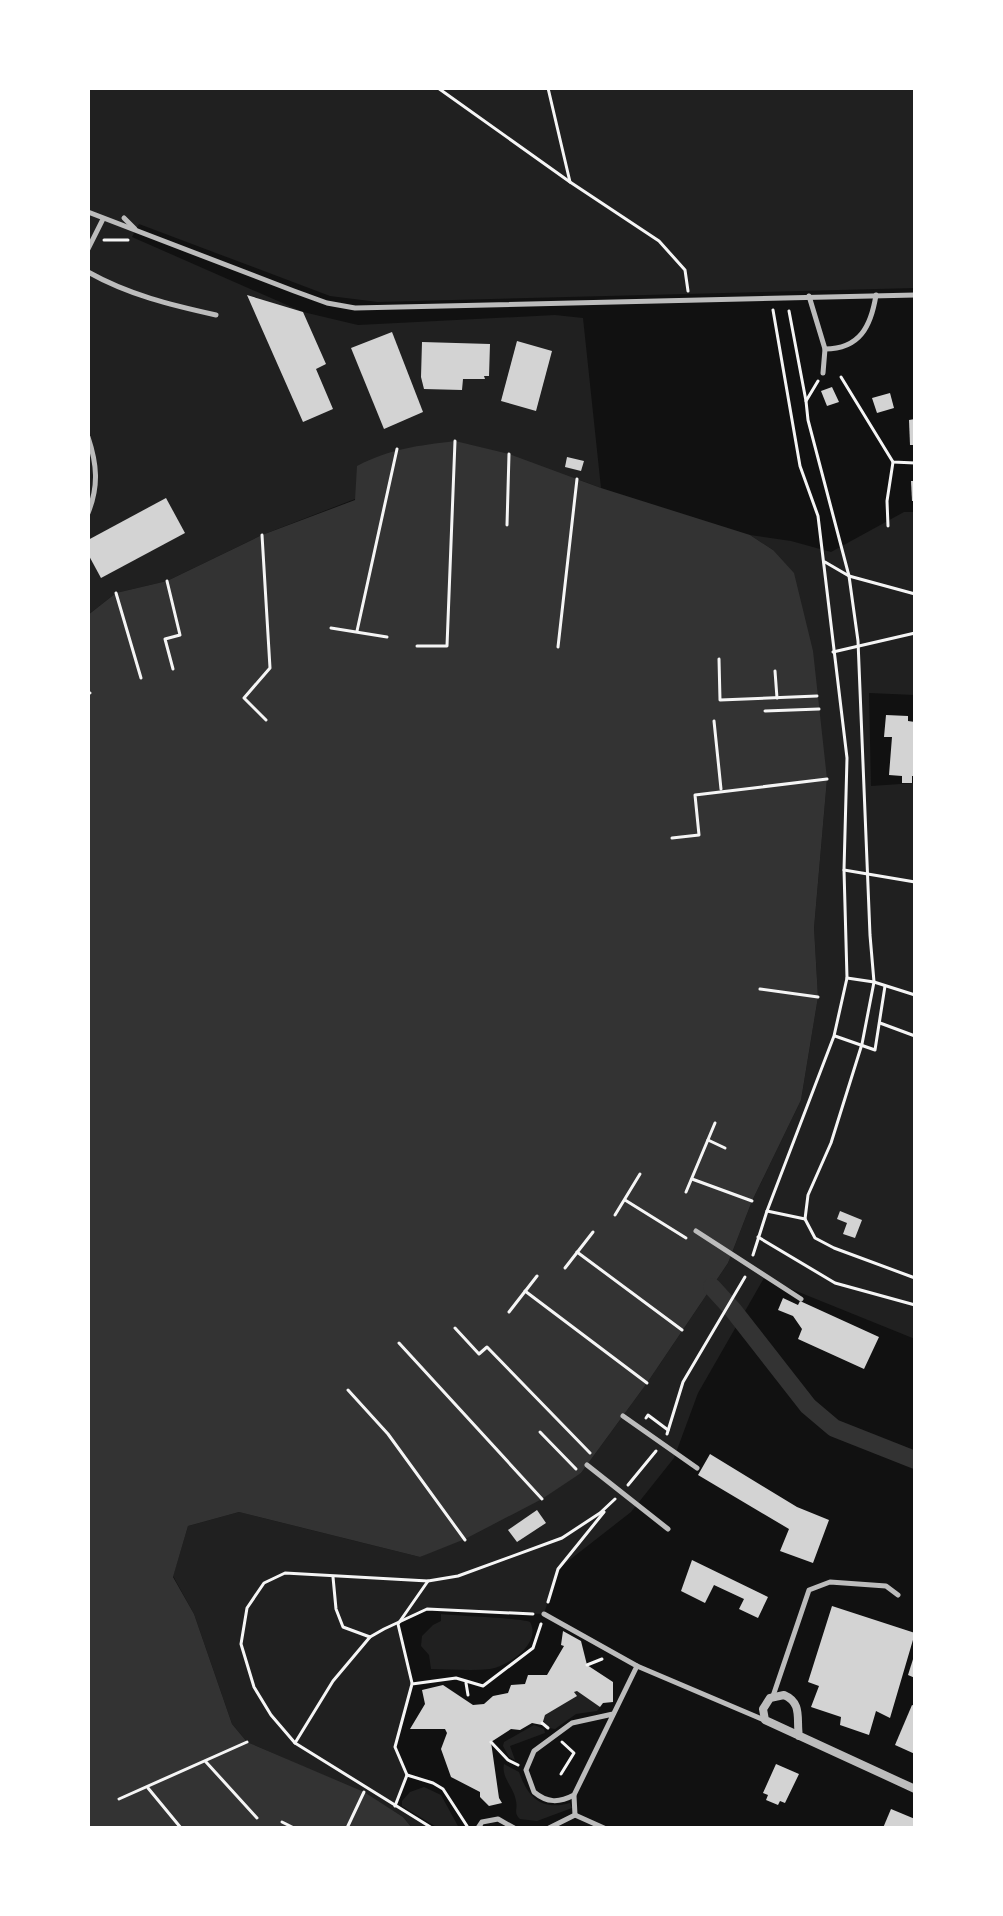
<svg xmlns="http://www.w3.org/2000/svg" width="1003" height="1916" font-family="'Libre Baskerville',serif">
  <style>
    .green { fill: #202020 }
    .water { fill: #333 }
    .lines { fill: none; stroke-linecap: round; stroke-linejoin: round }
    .canal { stroke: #333; stroke-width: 18 }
    .building { fill: #d3d3d3 }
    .path { stroke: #f5f5f5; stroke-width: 3 }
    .service { stroke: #bcbcbc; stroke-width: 5 }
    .minor { stroke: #bcbcbc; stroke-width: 8 }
  </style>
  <rect width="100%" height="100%" fill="#111"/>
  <g class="green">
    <polygon points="88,88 915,88 915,288 378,302 330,296 139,224 132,237 303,312 358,325 555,315 583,318 601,488 577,479 355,499 262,535 167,581 116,593 88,615"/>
    <polygon points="904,512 915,512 915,695 869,693 871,786 915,783 915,1339 764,1278 698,1393 674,1458 631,1512 558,1569 544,1614 427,1609 399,1624 412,1684 395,1747 407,1775 396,1806 432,1828 412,1828 403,1817 364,1793 247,1742 232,1724 194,1614 173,1576 188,1526 239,1512 420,1557 581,1473 647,1383 728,1263 752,1201 801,1100 818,997 814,928 827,779 773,550 750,535 791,541 831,552"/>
    <path d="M441,1614C456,1616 522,1618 530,1622C542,1643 509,1666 490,1669C471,1671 450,1669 431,1669L429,1655L421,1646L422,1636L433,1625L441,1621Z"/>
    <polygon points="577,1691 600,1707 597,1711 576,1714 555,1729 549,1728 543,1721 545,1715 576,1696 574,1692"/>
    <polygon points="534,1725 544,1729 545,1733 510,1746 515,1760 509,1757 503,1746 504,1742"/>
    <path d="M504,1764L519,1772C528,1798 542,1811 570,1803L572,1808L537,1821L520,1819C513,1812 518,1810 516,1801C514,1787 501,1778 504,1764Z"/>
    <polygon points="424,1787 441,1795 459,1828 438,1828 402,1806 402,1801 410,1792"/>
  </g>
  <path class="water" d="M455,441L509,454L601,488L750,535L773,550L794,573L813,651L827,779L814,928L818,997L801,1100L752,1201L728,1263L647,1383L581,1473L542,1499L465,1539L420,1557L239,1512L188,1526L173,1577L194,1614L232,1724L247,1742L364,1792L403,1817L412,1828H88V615L116,593L167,581L262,535L355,500L357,466C392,448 417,446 455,441Z"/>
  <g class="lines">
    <polyline class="canal" points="712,1287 733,1310 808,1406 834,1428 915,1460"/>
  </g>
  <g class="building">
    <polygon points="247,295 303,312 326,364 316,369 333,409 303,422"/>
    <polygon points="392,332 423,412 384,429 351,348"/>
    <polygon points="517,341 552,351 536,411 501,401"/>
    <polygon points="422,342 490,344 489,376 484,376 485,379 463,379 462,390 424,389 421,377"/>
    <polygon points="832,387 839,402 827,406 821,391"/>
    <polygon points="890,393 894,408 877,413 872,398"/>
    <polygon points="915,419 915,445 910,445 909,420"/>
    <polygon points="567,457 584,461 581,471 565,467"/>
    <polygon points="911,481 915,481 915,501 912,501"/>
    <polygon points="166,498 185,533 101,578 88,554 88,540"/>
    <polygon points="886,715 908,716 908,721 915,722 915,776 912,776 912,783 902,783 902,776 889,775 892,737 884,737"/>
    <polygon points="840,1211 862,1220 855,1238 843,1234 847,1223 837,1219"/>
    <polygon points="783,1298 798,1305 800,1301 879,1337 864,1369 798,1339 802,1329 793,1316 778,1310"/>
    <polygon points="710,1454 797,1507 829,1520 813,1563 780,1551 789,1529 698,1475"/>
    <polygon points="537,1510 546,1523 517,1542 508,1530"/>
    <polygon points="692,1560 768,1597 758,1618 739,1609 744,1599 714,1585 705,1603 681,1591"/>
    <polygon points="832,1606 915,1633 890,1718 876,1711 869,1735 840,1725 841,1717 811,1707 819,1686 808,1682"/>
    <polygon points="563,1631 581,1641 587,1665 613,1682 613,1702 603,1703 600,1707 577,1691 574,1692 577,1696 545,1715 542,1725 532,1723 520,1730 511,1729 491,1742 499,1798 502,1803 489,1806 480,1797 480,1792 451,1777 441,1749 447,1733 445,1729 410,1729 425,1704 422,1690 443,1685 473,1705 484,1704 493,1696 508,1693 511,1685 525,1684 528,1675 547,1675 564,1646 561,1645"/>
    <polygon points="914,1656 915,1656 915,1678 908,1675"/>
    <polygon points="912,1705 915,1706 915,1754 895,1745"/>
    <polygon points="776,1764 799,1774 785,1803 780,1801 778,1805 766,1800 768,1795 763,1793"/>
    <polygon points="891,1809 915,1819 913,1828 883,1828"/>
  </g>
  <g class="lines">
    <g class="path">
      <polyline points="438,88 570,182 659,241 685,270 688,291"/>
      <polyline points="548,88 570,182"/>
      <polyline points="104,240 128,240"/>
      <polyline points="789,311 806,401"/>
      <polyline points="841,377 893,462 915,463"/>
      <polyline points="818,381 806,401 808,420 849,576 858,641 870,935 874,982 862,1044 831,1143 808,1195 805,1219 815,1238 834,1248 915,1278"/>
      <polyline points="507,525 509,454"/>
      <polyline points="888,526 887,501 893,462"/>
      <polyline points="262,535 270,668 244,698 266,720"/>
      <polyline points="825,562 849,576 915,594"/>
      <polyline points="167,581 180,635 165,639 173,669"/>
      <polyline points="116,593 141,678"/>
      <polyline points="331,628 387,637"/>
      <polyline points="357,631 397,449"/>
      <polyline points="417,646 447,646 455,441"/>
      <polyline points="558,647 577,479"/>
      <polyline points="833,652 915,633"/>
      <polyline points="719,659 720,700 817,696"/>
      <polyline points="775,671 777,698"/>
      <polyline points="88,694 90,693"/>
      <polyline points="765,711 819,709"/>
      <polyline points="714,721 721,789"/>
      <polyline points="672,838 699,835 695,795 827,779"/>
      <polyline points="844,870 915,882"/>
      <polyline points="847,978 874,982 915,995"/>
      <polyline points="760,989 818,997"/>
      <polyline points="880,1023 915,1036"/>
      <polyline points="835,1036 875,1050 885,986"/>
      <polyline points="708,1140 725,1148"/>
      <polyline points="692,1179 752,1201"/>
      <polyline points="686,1192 715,1123"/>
      <polyline points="625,1200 686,1238"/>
      <polyline points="767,1211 805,1219"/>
      <polyline points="615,1215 640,1174"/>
      <polyline points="758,1237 835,1283 915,1305"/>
      <polyline points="577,1252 682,1330"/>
      <polyline points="753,1255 767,1211 834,1036 847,978 844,870 847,758 818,516 800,466 773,310"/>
      <polyline points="565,1268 593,1232"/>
      <polyline points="525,1291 647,1383"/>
      <polyline points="509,1312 537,1276"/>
      <polyline points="455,1328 479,1354 487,1347 590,1453"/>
      <polyline points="399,1343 542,1499"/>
      <polyline points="348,1390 388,1434 465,1540"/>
      <polyline points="646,1418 648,1415 668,1430"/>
      <polyline points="540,1432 576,1469"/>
      <polyline points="667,1434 683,1382 745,1277"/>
      <polyline points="628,1485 656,1451"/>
      <polyline points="333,1577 336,1609 343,1627 370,1637"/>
      <polyline points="548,1602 558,1569 604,1512"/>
      <polyline points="587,1665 602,1659"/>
      <polyline points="412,1683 398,1624 428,1581"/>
      <polyline points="466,1683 468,1695"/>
      <polyline points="542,1723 548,1728"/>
      <polyline points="491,1742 508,1760 518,1765"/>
      <polyline points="295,1743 333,1681 370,1637 384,1629 427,1609 533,1614"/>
      <polyline points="206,1762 257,1818"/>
      <polyline points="561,1774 574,1753 562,1742"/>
      <polyline points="407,1775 433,1783 443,1789 467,1826"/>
      <polyline points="148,1788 181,1828"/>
      <polyline points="119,1799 247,1742"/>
      <polyline points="395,1806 407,1775 395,1747 412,1684 456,1678 483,1686 533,1648 541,1624"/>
      <polyline points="282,1822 294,1828"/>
      <polyline points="347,1828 364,1792"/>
      <polyline points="432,1828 295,1743 271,1715 254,1687 241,1644 247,1608 264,1583 285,1573 428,1581 458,1576 562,1538 600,1513 615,1499"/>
    </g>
    <g class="service">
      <polyline points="88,212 294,291 327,303 355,308 915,295"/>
      <polyline points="124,218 135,229"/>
      <polyline points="88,249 103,219"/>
      <path d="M88,272C129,295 171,305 216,315"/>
      <polyline points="809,296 825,349 823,373"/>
      <path d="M825,349C860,349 871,326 876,295"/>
      <path d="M88,437C97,464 99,486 88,513"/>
      <polyline points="696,1231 801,1299"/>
      <polyline points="623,1416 697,1468"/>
      <polyline points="587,1465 668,1529"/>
      <path d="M544,1614L637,1666L574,1795C559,1803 547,1803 534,1792L526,1770L534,1751L572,1723L613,1714"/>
      <polyline points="637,1666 764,1720"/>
      <polyline points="773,1696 809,1590 830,1582 886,1586 898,1595"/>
      <polyline points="575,1815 604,1828"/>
      <polyline points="478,1828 482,1822 498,1819 514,1828"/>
      <polyline points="549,1828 575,1815 574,1796"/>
    </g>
    <path class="minor" d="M799,1736C796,1720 803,1703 784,1695L770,1698L763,1709L765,1720L915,1789"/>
  </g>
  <rect width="1003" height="1916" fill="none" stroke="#ffffff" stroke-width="180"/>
</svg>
